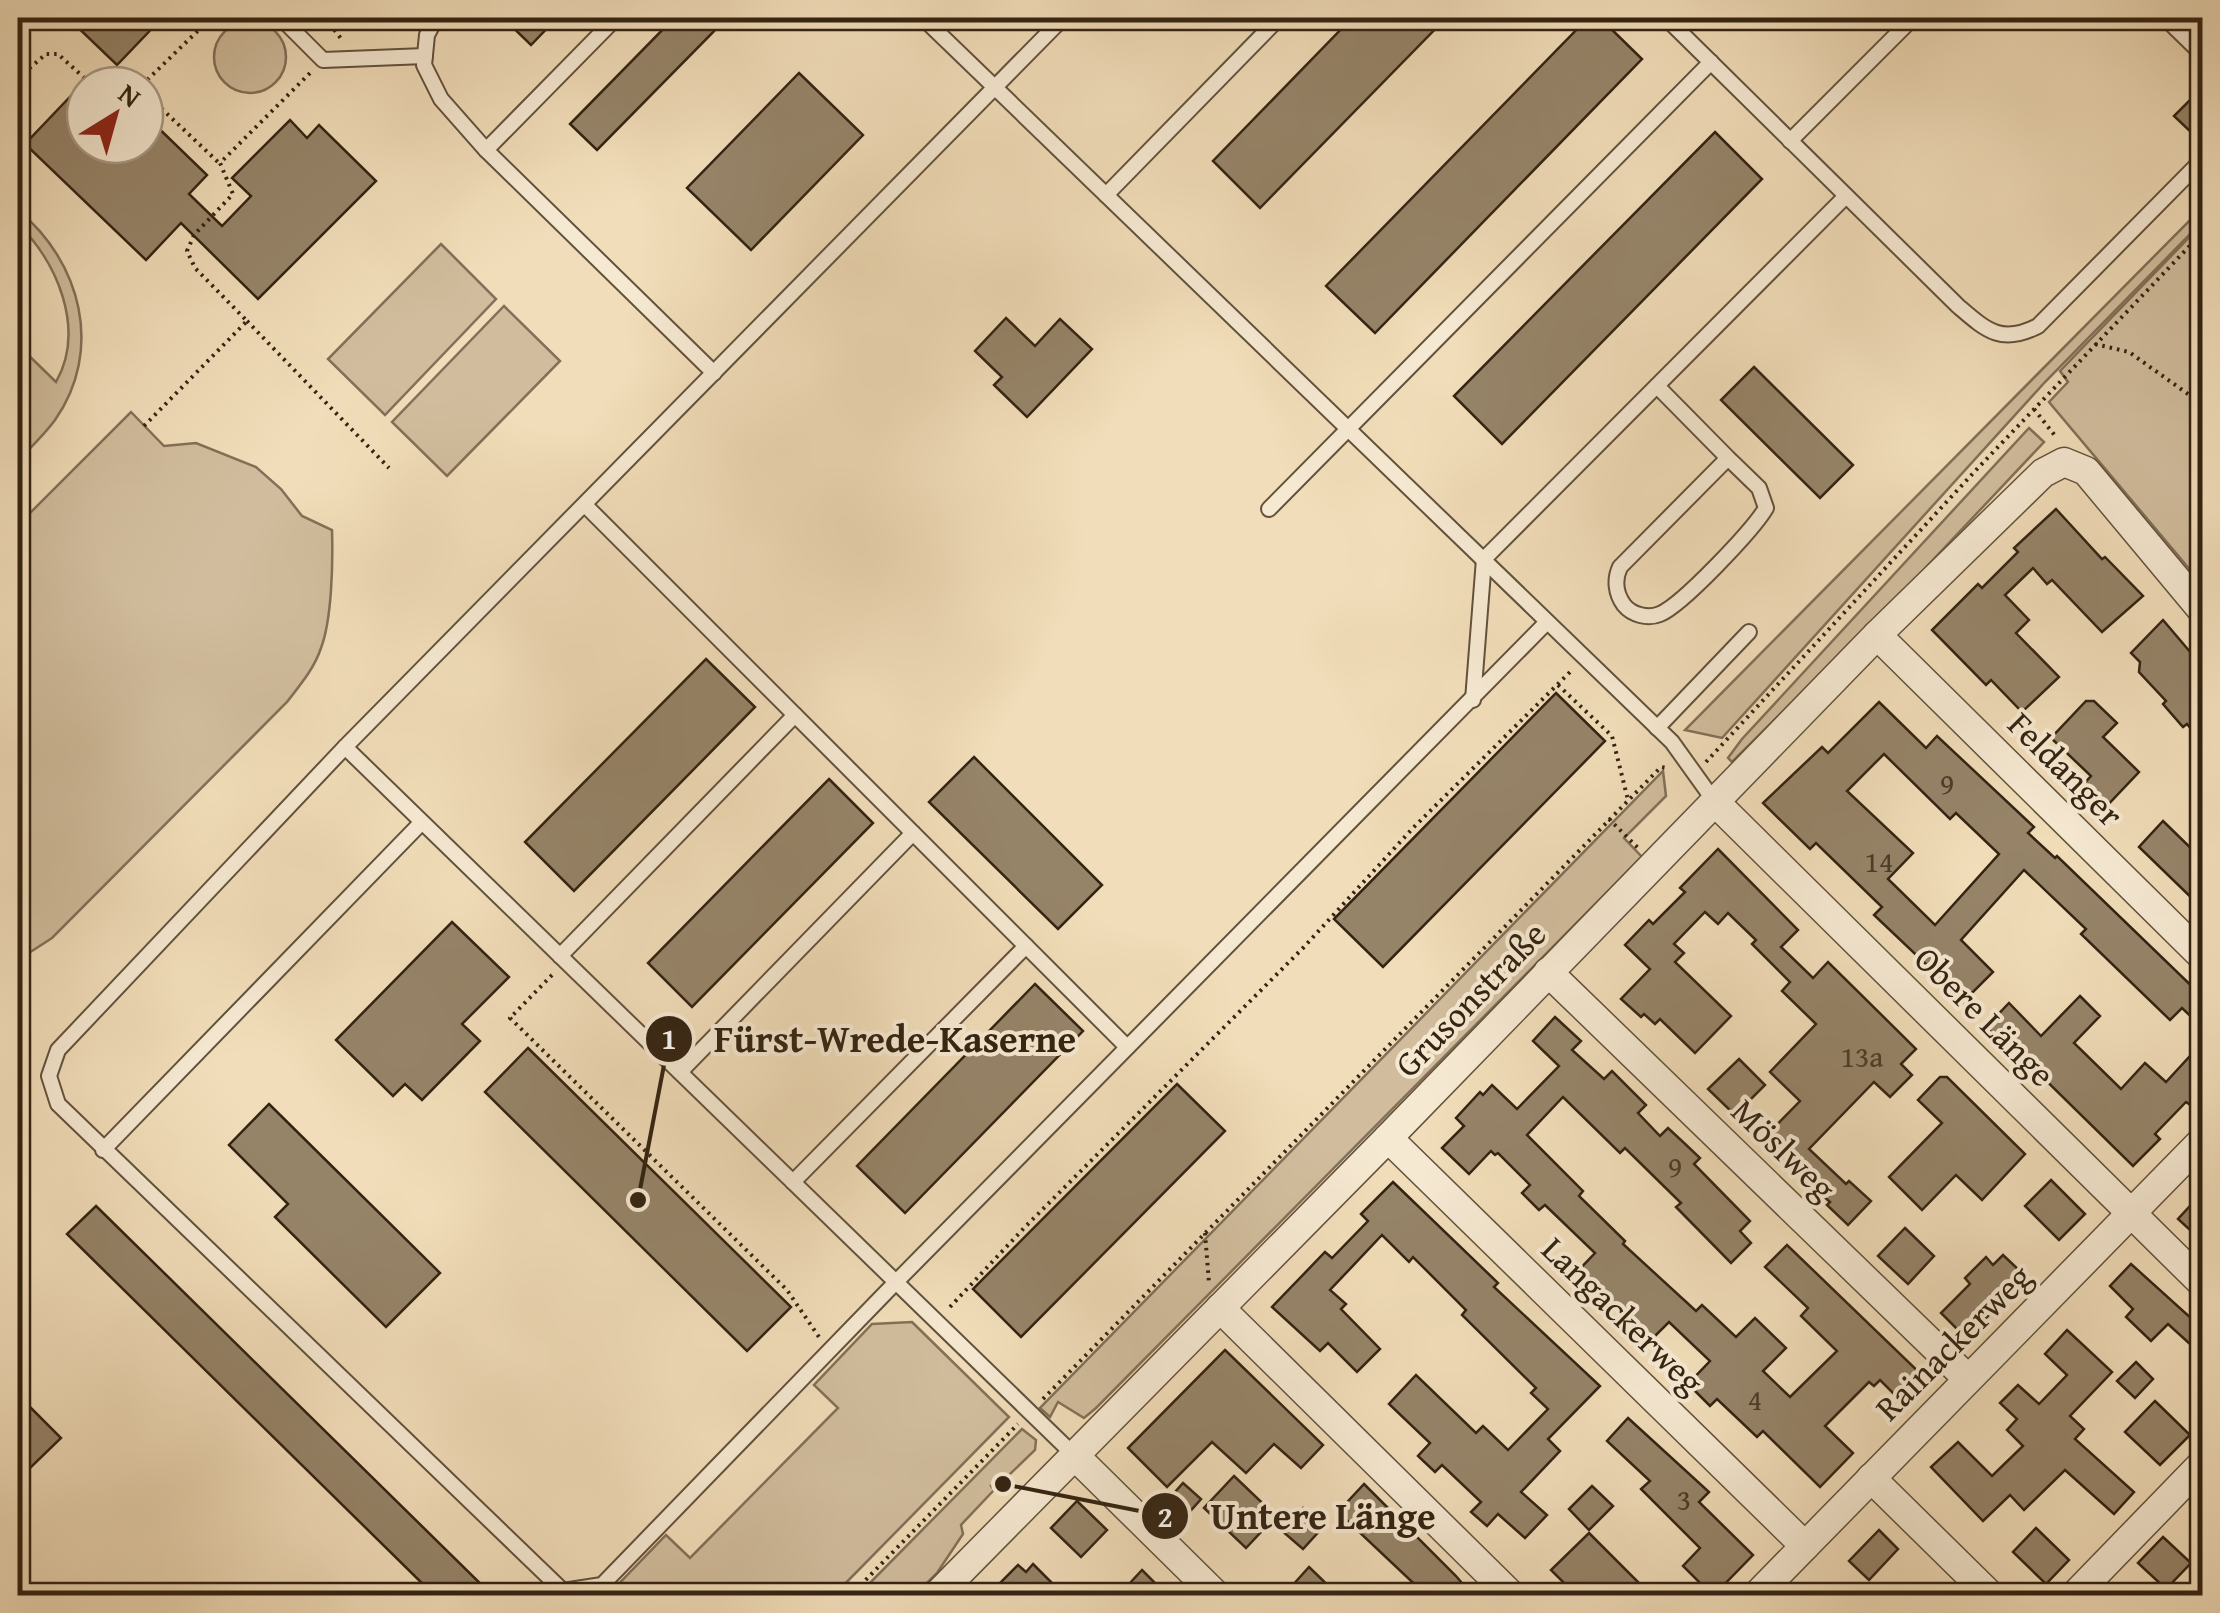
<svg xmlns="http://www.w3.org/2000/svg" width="2220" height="1613" font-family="'Gentium Book Plus',serif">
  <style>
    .green { fill: #d1bd9d; stroke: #827058; stroke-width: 2.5 }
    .building { fill: #968469; stroke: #332312; stroke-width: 2.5; fill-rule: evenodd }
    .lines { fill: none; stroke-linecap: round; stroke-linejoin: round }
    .lane-casing { stroke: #62523c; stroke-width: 18 }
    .street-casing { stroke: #62523c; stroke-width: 31 }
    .path { stroke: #332312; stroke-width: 4; stroke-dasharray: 2.5 5; stroke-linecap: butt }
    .lane { stroke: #f6e9d2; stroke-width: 14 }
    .street { stroke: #f6e9d2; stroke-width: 28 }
    .labels { text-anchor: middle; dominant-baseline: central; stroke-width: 8; stroke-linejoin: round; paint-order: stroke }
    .number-label { font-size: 30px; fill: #4c3b28 }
    .street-label { font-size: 35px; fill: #332312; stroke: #f6e9d2 }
    .leader { fill: none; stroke: #332312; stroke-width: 4 }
    .callout-dot { fill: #332312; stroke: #f6e9d2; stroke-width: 4 }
    .mark-label { font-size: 30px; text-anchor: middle; font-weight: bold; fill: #fff }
    .callout-label { font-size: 38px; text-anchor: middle; font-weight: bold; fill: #332312; stroke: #f6e9d2; stroke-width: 8; stroke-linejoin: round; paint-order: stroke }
  </style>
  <rect width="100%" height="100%" fill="#f1ddb9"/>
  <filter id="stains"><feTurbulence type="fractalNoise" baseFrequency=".002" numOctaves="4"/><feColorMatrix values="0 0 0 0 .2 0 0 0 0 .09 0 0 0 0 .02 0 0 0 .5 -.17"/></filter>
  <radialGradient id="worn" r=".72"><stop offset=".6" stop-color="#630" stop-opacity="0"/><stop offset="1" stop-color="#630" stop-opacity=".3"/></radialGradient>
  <g class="green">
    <circle cx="250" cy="57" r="36"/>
    <polygon points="2202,208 2202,222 2045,382 1722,738 1685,730"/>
    <path d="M18,210C81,262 104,350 55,420C44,435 30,448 18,461V345L56,382C86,329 57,262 18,224Z"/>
    <polygon points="2202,224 2202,584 2049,402 2068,382 2060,371"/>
    <polygon points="441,244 496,299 385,415 328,359"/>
    <polygon points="504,306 560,361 447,476 392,422"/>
    <path d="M131,412L164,446L196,443L256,467L281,489L302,516L332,530C333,562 332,619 321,648C314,669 300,685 287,702L52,938L18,960V525Z"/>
    <polygon points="2029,428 2044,442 1899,596 1732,762 1728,758 1742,739"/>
    <polygon points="1663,771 1666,796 1624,838 1642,857 1096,1408 1084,1418 1058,1402 1050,1417 1040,1408"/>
    <polygon points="912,1322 1009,1417 834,1595 608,1595 666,1535 690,1558 838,1408 814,1385 872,1324"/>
    <polygon points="1022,1429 1036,1440 1035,1450 1008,1476 1004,1474 991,1486 994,1490 961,1525 963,1534 937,1573 915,1595 858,1595"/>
  </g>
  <g class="building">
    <polygon points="68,18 162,18 117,65"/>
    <polygon points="503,18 557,18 531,45"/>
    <polygon points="674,18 727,18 597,150 570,124"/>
    <polygon points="1352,18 1446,18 1260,208 1213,161"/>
    <polygon points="1588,18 1600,18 1642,59 1375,333 1326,286"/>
    <polygon points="799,73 863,135 751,250 687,188"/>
    <polygon points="85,81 85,145 145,145 145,115 207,175 189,194 222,226 251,196 232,178 290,120 307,138 319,125 376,181 258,299 181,223 146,260 25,144"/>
    <polygon points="2189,101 2202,114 2202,124 2193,134 2174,116"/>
    <polygon points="1715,132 1762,179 1502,444 1454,396"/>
    <polygon points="1006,318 1035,346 1060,319 1092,349 1027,417 994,385 1002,377 975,351"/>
    <polygon points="1754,367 1853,465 1820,498 1721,400"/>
    <polygon points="2056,509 2102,559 2105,557 2143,596 2102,632 2052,580 2047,584 2033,568 2005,595 2029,620 2016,633 2059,677 2022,712 1991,680 1986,685 1932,630 1978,584 1982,588 2018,552 2014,548"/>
    <polygon points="2163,620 2202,666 2202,742 2187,724 2183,727 2163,704 2166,701 2139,672 2140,662 2131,653"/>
    <polygon points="706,659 755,707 574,891 525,842"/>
    <polygon points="1556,693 1605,741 1383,967 1334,919"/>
    <polygon points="2086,701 2094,701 2117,723 2103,737 2139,772 2102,811 2079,789 2091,776 2051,738"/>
    <path d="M1879,702L1926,748L1937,736L2034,827L2028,833L2055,858L2057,856L2202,996V1027L2182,1008L2170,1020L2081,934L2086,929L2024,870L1961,940L1993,972L1961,1004L1927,969L1929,967L1874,915L1882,907L1816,843L1810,849L1763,803L1822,747L1828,753ZM1884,754L1950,819L1956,813L1999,854L1935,925L1888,879L1913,853L1847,791Z"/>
    <polygon points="974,757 1102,885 1058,929 929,802"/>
    <polygon points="829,779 873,823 692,1007 648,963"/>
    <polygon points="2163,821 2202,859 2202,908 2139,847"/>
    <polygon points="1718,849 1798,930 1781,947 1813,978 1828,962 1916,1049 1901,1064 1912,1075 1890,1097 1874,1082 1809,1149 1846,1184 1849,1181 1871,1201 1848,1225 1827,1205 1830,1202 1762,1140 1800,1101 1770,1072 1816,1024 1782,991 1790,982 1752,944 1756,940 1728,913 1718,924 1705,912 1674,944 1684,953 1675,962 1731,1016 1695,1053 1660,1019 1655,1024 1644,1014 1641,1017 1621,999 1650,969 1625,945 1649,920 1653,924 1685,892 1680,888"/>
    <polygon points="452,922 509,977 462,1024 480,1041 422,1100 405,1084 393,1096 336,1040"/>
    <polygon points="1035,984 1083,1031 905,1213 857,1166"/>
    <polygon points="2080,996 2100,1016 2074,1043 2121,1089 2145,1063 2166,1082 2202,1043 2202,1090 2189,1104 2186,1102 2155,1134 2160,1139 2133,1166 2016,1051 2013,1054 1986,1027 2009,1003 2041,1036"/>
    <polygon points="1555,1017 1581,1041 1572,1050 1604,1079 1612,1071 1646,1105 1638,1113 1660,1136 1668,1128 1682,1141 1700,1158 1694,1164 1750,1221 1740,1231 1751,1243 1731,1263 1676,1207 1681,1203 1625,1148 1620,1153 1563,1097 1527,1135 1583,1191 1579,1196 1625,1241 1623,1244 1696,1311 1702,1305 1736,1337 1755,1318 1786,1348 1763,1371 1790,1397 1837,1351 1801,1316 1808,1308 1765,1267 1787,1245 1925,1378 1902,1402 1880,1380 1874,1386 1869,1382 1825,1426 1853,1453 1820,1487 1763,1431 1757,1437 1717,1399 1710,1406 1688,1384 1710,1361 1669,1322 1652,1339 1602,1293 1597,1298 1573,1276 1595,1253 1545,1205 1539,1210 1522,1193 1530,1185 1498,1153 1495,1155 1491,1151 1469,1174 1442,1148 1464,1126 1456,1118 1480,1092 1483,1095 1492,1085 1517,1109 1559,1066 1533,1041"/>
    <polygon points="528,1048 791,1307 747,1351 485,1092"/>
    <polygon points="1739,1059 1765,1085 1735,1115 1708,1089"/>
    <polygon points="1940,1077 1947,1077 2025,1154 1982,1200 1956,1175 1922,1210 1889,1177 1942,1123 1918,1100"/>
    <polygon points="1177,1084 1225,1131 1021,1337 973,1289"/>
    <polygon points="269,1104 440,1273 386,1327 275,1217 288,1204 229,1145"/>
    <polygon points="2051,1180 2085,1214 2059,1240 2025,1206"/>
    <polygon points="1393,1182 1498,1283 1494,1287 1600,1386 1548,1439 1560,1451 1521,1492 1547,1515 1525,1538 1498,1514 1487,1526 1471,1512 1481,1502 1442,1465 1435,1472 1418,1456 1430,1443 1389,1404 1416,1375 1476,1433 1483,1426 1508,1450 1548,1409 1531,1393 1536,1388 1462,1315 1466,1310 1413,1257 1409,1262 1382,1235 1330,1290 1346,1304 1341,1309 1380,1349 1357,1372 1328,1343 1320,1351 1272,1307 1325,1252 1332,1258 1368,1221 1361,1214"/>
    <polygon points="2202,1193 2202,1241 2178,1219"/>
    <polygon points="96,1206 493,1596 435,1596 67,1234"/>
    <polygon points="1905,1228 1934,1256 1908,1284 1878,1256"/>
    <polygon points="2003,1255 2020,1271 2010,1281 2012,1284 1985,1311 1989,1315 1966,1338 1941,1313 1970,1284 1965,1278 1986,1257 1993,1265"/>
    <polygon points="2131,1264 2202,1328 2202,1355 2168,1324 2151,1341 2126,1317 2133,1309 2110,1286"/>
    <polygon points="2067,1330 2112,1372 2070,1416 2084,1429 2075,1439 2134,1492 2114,1514 2065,1470 2024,1510 2010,1495 1983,1521 1931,1467 1958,1442 1992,1476 2023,1446 2007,1430 2017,1419 2000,1403 2018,1385 2039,1404 2067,1375 2045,1354"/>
    <polygon points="1225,1350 1323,1445 1301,1468 1274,1444 1246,1473 1212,1442 1167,1487 1128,1448"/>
    <polygon points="2136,1362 2153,1379 2135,1398 2117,1381"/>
    <polygon points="18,1395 61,1438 29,1469 18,1457"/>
    <polygon points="2155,1401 2190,1435 2160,1465 2125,1432"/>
    <polygon points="1628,1418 1709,1492 1699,1502 1753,1555 1713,1596 1683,1566 1700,1548 1641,1489 1650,1481 1607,1441"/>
    <polygon points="1234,1476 1276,1516 1246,1548 1204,1508"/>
    <polygon points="1183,1483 1201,1499 1186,1516 1168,1500"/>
    <polygon points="1364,1484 1456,1576 1473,1596 1427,1596 1338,1512"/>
    <polygon points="1592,1486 1613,1506 1589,1530 1569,1509"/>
    <polygon points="1077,1501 1107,1530 1081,1557 1051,1528"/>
    <polygon points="1303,1508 1323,1527 1303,1549 1282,1531"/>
    <polygon points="2036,1528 2069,1560 2046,1584 2013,1552"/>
    <polygon points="1879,1530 1898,1549 1869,1580 1849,1561"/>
    <polygon points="1589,1533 1652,1596 1577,1596 1551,1570"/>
    <polygon points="2163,1537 2191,1563 2166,1589 2138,1563"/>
    <polygon points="1033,1564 1065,1596 1006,1596 997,1586 1018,1565 1026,1572"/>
    <polygon points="1309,1567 1339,1596 1283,1596"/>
    <polygon points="1142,1570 1168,1596 1118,1596"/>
  </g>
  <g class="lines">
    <g class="lane-casing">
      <g id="lane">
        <polyline points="281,18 323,60 425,56"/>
        <polyline points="436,18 427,35 424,65 441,99 486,150 714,373"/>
        <polyline points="923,18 1672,742 1715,802"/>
        <polyline points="1063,18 345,747 58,1050 49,1076 58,1104 563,1591 602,1585 896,1282 1547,622"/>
        <path d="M1666,18L1958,306C1986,330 2001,345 2038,326L2202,160"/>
        <polyline points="2165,18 2202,54"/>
        <polyline points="1790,141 1913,18"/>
        <polyline points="486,150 616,18"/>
        <polyline points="1106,195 1279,18"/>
        <path d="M1657,386L1728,458L1620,567C1614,580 1616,594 1624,605C1632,615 1648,619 1660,614C1682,605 1753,530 1766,508L1759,488L1728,458"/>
        <polyline points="586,506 1127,1047"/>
        <polyline points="1269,509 1711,62"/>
        <polyline points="1473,700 1484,559 1846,196"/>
        <polyline points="1657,728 1749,632"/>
        <polyline points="345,747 1074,1455"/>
        <polyline points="560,956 795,715"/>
        <polyline points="680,1072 913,833"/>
        <polyline points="103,1150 421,823"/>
        <polyline points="793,1182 1026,946"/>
      </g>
    </g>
    <g class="street-casing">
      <g id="street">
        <polyline points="1877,635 2202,956"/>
        <polyline points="1715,802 2202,1283"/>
        <polyline points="1548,972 1968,1379"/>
        <polyline points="1388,1138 1805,1546"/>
        <polyline points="1220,1308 1512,1596"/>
        <polyline points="1074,1455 1217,1596"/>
        <polyline points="1871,1478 1991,1596"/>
        <polyline points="936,1596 1388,1138 1877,635 2043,473 2064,462 2086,471 2202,610"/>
        <polyline points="1756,1596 2202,1141"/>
        <polyline points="2074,1596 2202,1464"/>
      </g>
    </g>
    <g class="path">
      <polyline points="325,18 343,41"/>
      <polyline points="18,78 46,54 58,54 92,85"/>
      <polyline points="142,85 211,18"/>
      <polyline points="145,93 218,162"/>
      <polyline points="247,321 389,468"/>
      <polyline points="2095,344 2129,352 2202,404"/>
      <polyline points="2034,409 2056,437"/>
      <polyline points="144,426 247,321 195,268 187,251 194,235 233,194 220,163 310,73"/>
      <polyline points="1558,685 1612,736 1628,800"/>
      <polyline points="1706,762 1978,468 2202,233"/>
      <polyline points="1609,819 1638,848"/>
      <polyline points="552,975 510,1018 787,1290 819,1337"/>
      <polyline points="1205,1233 1209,1283"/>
      <polyline points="950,1307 1025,1227 1304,947 1413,828 1572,670"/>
      <polyline points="1043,1399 1661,767 1667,768"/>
      <polyline points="850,1596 1018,1424"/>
    </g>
    <use href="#lane" class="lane"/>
    <use href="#street" class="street"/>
  </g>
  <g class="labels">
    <g class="number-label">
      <text x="1947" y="783">9</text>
      <text x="1879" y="861">14</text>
      <text x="1862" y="1056">13a</text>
      <text x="1675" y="1166">9</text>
      <text x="1755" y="1399">4</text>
      <text x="1684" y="1499">3</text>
    </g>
    <g class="street-label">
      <text transform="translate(2066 769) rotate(45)">Feldanger</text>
      <text transform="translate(1470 999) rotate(-46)">Grusonstraße</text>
      <text transform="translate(1985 1016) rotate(45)">Obere Länge</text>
      <text transform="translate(1784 1149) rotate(44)">Möslweg</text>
      <text transform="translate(1623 1315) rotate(44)">Langackerweg</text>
      <text transform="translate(1953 1342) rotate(-45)">Rainackerweg</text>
    </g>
  </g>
  <path class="leader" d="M638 1200L669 1039M1003 1484L1165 1516"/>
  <g class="callout-dot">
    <circle cx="638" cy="1200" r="10"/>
    <circle cx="1003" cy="1484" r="10"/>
    <circle cx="669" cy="1039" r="25"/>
    <circle cx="1165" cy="1516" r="25"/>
  </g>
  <g class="mark-label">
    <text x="669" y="1049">1</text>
    <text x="1165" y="1527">2</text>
  </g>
  <g class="callout-label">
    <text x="895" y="1052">Fürst-Wrede-Kaserne</text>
    <text x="1323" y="1529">Untere Länge</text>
  </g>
  <rect width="2220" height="1613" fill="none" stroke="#f1ddb9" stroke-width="60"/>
  <rect x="20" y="20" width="2180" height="1573" fill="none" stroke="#332312" stroke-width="5"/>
  <rect x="30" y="30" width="2160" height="1553" fill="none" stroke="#332312" stroke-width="2.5"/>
  <g transform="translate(115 115) rotate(37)"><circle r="48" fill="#f6e9d2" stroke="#a89a85" stroke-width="2.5"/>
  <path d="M0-8L18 38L0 25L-18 38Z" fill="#8f2418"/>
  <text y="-15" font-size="28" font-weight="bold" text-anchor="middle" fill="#332312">N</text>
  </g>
  <rect width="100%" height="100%" filter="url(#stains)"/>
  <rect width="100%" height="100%" fill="url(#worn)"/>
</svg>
